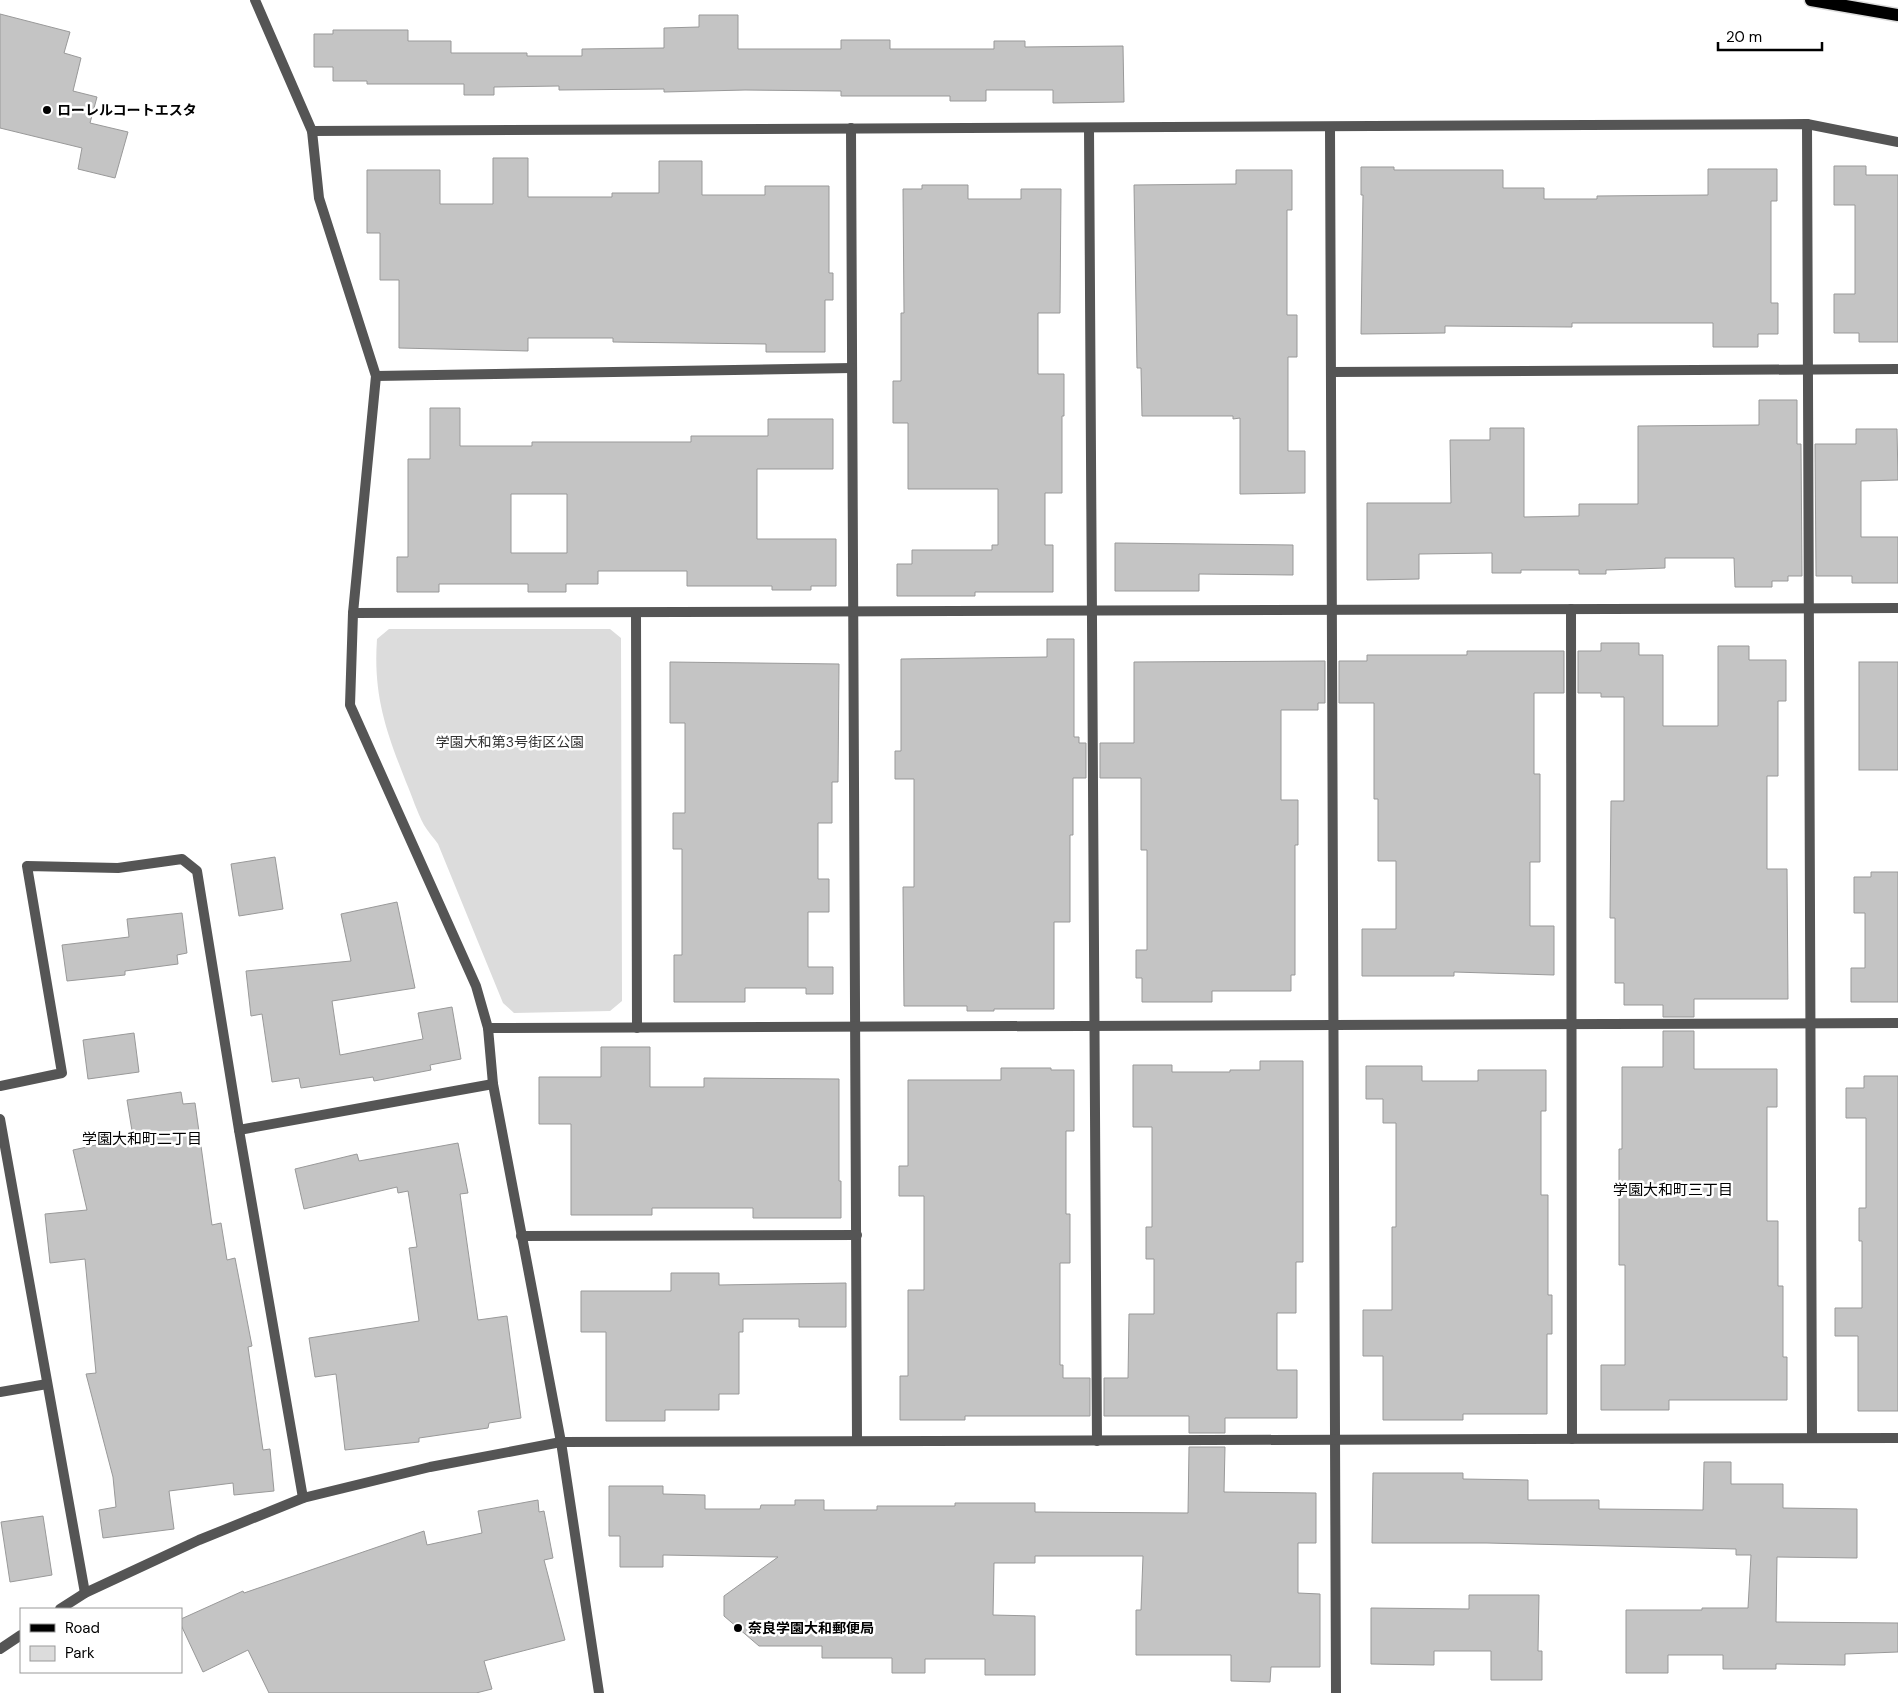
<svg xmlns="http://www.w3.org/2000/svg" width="1898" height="1693" font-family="'DM Sans','Noto Sans JP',sans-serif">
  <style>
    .green { fill: #dcdcdc }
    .building { fill: #c4c4c4; stroke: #999; fill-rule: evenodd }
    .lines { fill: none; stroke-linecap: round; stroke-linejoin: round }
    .primary-casing { stroke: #dbdbdb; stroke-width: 15 }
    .minor { stroke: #555; stroke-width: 10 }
    .primary { stroke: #000; stroke-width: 12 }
    .poi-dot { fill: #000; stroke: #fff; stroke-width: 2 }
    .labels { text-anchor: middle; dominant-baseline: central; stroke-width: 5; stroke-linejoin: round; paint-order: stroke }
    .poi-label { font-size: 14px; font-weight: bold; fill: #000; stroke: #fff; text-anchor: start }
    .park-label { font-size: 14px; fill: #333; stroke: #fff }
    .neighbourhood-label { font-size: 15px; fill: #000; stroke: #fff }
  </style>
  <rect width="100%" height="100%" fill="#fff"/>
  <path class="green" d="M389,629H610L621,638L622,1001L610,1011L514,1013L503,1003L438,844C434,838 428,832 424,825C417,812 412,796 406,782C386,731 373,695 377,639Z"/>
  <g class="building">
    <polygon points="0,14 70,32 64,53 81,58 73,91 97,97 90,123 128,132 115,178 78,169 82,148 0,128"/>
    <polygon points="699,15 738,15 738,49 841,49 841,40 890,40 890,49 994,49 994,41 1025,41 1025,47 1123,46 1124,102 1053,103 1053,90 986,90 986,101 950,101 950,96 841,96 841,91 745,90 664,92 664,89 559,90 559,86 494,87 494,95 464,95 464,84 367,84 367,81 333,81 333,67 314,67 314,34 333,34 333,30 408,30 408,41 451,41 451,53 527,53 527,56 582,56 582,49 664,48 664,28 699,27"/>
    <polygon points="493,158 528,158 528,197 612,197 612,193 659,193 659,161 702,161 702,195 765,195 765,186 829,186 829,273 833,273 833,300 825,300 825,352 766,352 766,344 613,342 613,338 528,338 528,351 399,348 399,280 380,280 380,233 367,233 367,170 440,170 440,204 493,204"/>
    <polygon points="1834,166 1866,166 1866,175 1898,175 1898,342 1859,342 1859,333 1834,333 1834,294 1855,294 1855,205 1834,205"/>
    <polygon points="1361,167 1394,167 1394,170 1503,170 1503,188 1544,188 1544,199 1597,199 1597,196 1708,195 1708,169 1777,169 1777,201 1771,201 1771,303 1778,303 1778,334 1758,334 1758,347 1713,347 1713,323 1572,323 1572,327 1445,326 1445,333 1361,334 1363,195 1361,195"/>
    <polygon points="1236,170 1292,170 1292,210 1287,210 1287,315 1297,315 1297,357 1288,357 1288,451 1305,451 1305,493 1240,494 1240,418 1233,419 1233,416 1142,416 1141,368 1137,368 1134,185 1236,184"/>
    <polygon points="922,185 968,185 968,199 1021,199 1021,189 1061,189 1060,313 1038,313 1038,374 1064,374 1064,416 1062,416 1062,493 1045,493 1045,545 1053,545 1053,592 975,592 975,596 897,596 897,564 912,564 912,550 992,550 992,545 998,545 998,489 908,489 908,423 893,423 893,381 901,381 901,313 904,313 903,189 922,189"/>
    <polygon points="1759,400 1797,400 1797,444 1801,444 1802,576 1788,576 1788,581 1772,581 1772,587 1735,587 1734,558 1665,558 1665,568 1606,570 1606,574 1579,574 1579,570 1521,570 1521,573 1492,573 1492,553 1419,554 1419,579 1367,580 1367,503 1451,503 1450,440 1490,440 1490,428 1524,428 1524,517 1579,516 1579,504 1638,504 1638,426 1759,425"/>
    <path d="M430,408H460V446H532V442H691V436H768V419H833V469H757V539H836V586H811V590H772V586H687V571H598V584H566V592H528V584H439V592H397V557H408V459H430ZM511,494H567V553H511Z"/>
    <polygon points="1856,429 1897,429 1898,480 1861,481 1861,537 1898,537 1898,583 1852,583 1852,576 1816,576 1815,444 1856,444"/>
    <polygon points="1115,543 1293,545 1293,575 1199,574 1199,591 1115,591"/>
    <polygon points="1047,639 1074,639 1074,737 1079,737 1079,743 1086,743 1086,778 1073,778 1073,835 1070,835 1070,922 1054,922 1054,1009 994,1009 994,1011 967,1011 967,1006 904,1006 903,887 914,887 914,779 895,779 895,751 901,751 901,659 1047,657"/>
    <polygon points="1601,643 1639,643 1639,655 1663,655 1663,726 1718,726 1718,646 1749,646 1749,660 1786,660 1786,701 1778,701 1778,776 1767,776 1767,869 1787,869 1788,999 1694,999 1694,1017 1663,1017 1663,1005 1624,1005 1624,983 1615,983 1615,918 1610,918 1611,801 1624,801 1624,697 1601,697 1601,693 1578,693 1578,651 1601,651"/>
    <polygon points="1467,651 1564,651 1564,693 1534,693 1534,774 1540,774 1540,862 1530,862 1530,926 1554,926 1554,975 1454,972 1454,976 1362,976 1362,929 1396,929 1396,861 1378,861 1378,799 1374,799 1374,703 1339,703 1339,661 1367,661 1367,655 1467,655"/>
    <polygon points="1325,661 1325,703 1318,703 1318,710 1281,710 1281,800 1298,800 1298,845 1295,845 1295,975 1291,975 1291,991 1212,991 1212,1002 1142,1002 1142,978 1136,978 1136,950 1147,950 1147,850 1141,850 1141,778 1100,778 1100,743 1134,743 1134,662"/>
    <polygon points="670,662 839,664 838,782 832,782 832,823 818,823 818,879 829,879 829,912 808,912 808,967 833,967 833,994 806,994 806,988 745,988 745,1002 674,1002 674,955 682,955 682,849 673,849 673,813 685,813 685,723 670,723"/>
    <rect x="1859" y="662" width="39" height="108"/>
    <polygon points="275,857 283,909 239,916 231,864"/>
    <polygon points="1871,872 1898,872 1898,1002 1851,1002 1851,968 1865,968 1865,913 1854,913 1854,877 1871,877"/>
    <polygon points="397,902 415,988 332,1001 340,1055 423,1039 418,1013 452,1007 461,1059 430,1065 431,1070 374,1081 373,1077 301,1088 299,1078 272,1082 262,1014 251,1016 246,971 351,961 341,914"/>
    <polygon points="182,913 187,953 177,955 178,964 125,971 125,975 67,981 62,945 129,937 127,919"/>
    <polygon points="1663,1031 1694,1031 1694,1069 1777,1069 1777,1107 1767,1107 1767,1221 1778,1221 1778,1286 1783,1286 1783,1357 1787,1357 1787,1400 1669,1400 1669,1410 1601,1410 1601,1365 1625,1365 1625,1265 1619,1265 1619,1149 1622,1149 1622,1067 1663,1067"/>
    <polygon points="134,1033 139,1072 88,1079 83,1040"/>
    <polygon points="601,1047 650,1047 650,1087 704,1087 704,1078 839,1079 839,1181 841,1181 841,1218 753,1218 753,1208 652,1208 652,1215 571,1215 571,1124 539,1124 539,1077 601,1077"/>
    <polygon points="1260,1061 1303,1061 1303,1262 1296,1262 1296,1313 1277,1313 1277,1370 1297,1370 1297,1418 1225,1418 1225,1433 1189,1433 1189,1416 1104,1416 1104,1378 1128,1378 1129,1314 1154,1314 1154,1259 1146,1259 1146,1227 1152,1227 1152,1127 1133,1127 1133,1065 1172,1065 1172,1072 1230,1072 1230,1070 1260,1070"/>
    <polygon points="1366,1066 1422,1066 1422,1081 1478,1081 1478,1070 1546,1070 1546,1111 1541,1111 1541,1195 1548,1195 1548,1295 1552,1295 1552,1334 1547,1334 1547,1414 1463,1414 1463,1420 1383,1420 1383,1356 1363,1356 1363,1310 1392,1310 1392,1227 1396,1227 1396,1123 1383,1123 1383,1099 1366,1099"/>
    <polygon points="1001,1068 1051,1068 1051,1070 1074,1070 1074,1131 1066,1131 1066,1214 1070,1214 1070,1263 1060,1263 1060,1365 1063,1365 1063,1378 1090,1378 1090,1416 965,1416 965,1420 900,1420 900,1376 908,1376 908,1290 924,1290 924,1196 899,1196 899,1166 908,1166 908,1080 1001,1080"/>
    <polygon points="1864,1076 1898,1076 1898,1411 1858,1411 1858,1336 1835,1336 1835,1308 1862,1308 1862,1241 1859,1241 1859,1208 1866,1208 1866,1118 1846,1118 1846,1088 1864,1088"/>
    <polygon points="181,1092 183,1104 195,1103 212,1225 221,1223 227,1260 235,1258 252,1346 248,1347 263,1450 270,1449 274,1491 234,1495 233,1483 169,1491 174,1529 103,1538 99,1510 116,1507 113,1477 86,1374 96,1373 85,1259 50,1263 45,1214 87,1210 73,1150 133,1137 127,1100"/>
    <polygon points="458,1143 468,1193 460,1194 478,1320 507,1316 521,1418 489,1423 488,1428 419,1438 419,1442 345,1450 336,1374 315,1377 309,1338 419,1321 409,1248 417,1247 408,1191 398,1193 397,1187 304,1209 295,1169 357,1154 359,1161"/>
    <polygon points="671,1273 719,1273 719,1285 846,1283 846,1327 799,1327 799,1319 743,1319 743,1332 739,1332 739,1394 719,1394 719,1410 665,1410 665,1421 606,1421 606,1332 581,1332 581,1291 671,1291"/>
    <polygon points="1189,1447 1225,1447 1224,1492 1316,1493 1316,1543 1298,1543 1298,1593 1320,1594 1320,1667 1271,1667 1270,1682 1231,1681 1231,1655 1136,1655 1136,1610 1141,1610 1143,1556 1035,1556 1035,1563 994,1563 993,1615 1035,1616 1035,1675 985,1675 985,1659 925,1659 925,1673 892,1673 892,1658 822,1658 822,1646 759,1646 724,1616 724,1596 778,1557 663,1555 663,1567 620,1567 620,1536 609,1536 609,1486 663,1486 663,1494 705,1495 705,1509 760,1509 761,1505 795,1505 795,1500 824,1500 824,1510 877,1510 877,1506 955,1506 955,1503 1035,1503 1035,1512 1188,1513"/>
    <polygon points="1704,1462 1731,1462 1731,1484 1783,1484 1783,1508 1857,1509 1857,1558 1777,1557 1776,1622 1898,1623 1898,1652 1845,1654 1845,1665 1776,1664 1776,1669 1723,1669 1723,1655 1668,1655 1668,1673 1626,1673 1626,1610 1702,1610 1702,1608 1748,1608 1751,1555 1736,1555 1736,1549 1487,1543 1372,1543 1373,1473 1463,1473 1463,1479 1528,1480 1528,1500 1599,1500 1599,1509 1703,1510"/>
    <polygon points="538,1500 539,1512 544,1511 553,1558 544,1560 565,1640 484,1661 492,1689 476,1693 269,1693 248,1650 203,1672 181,1625 181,1619 243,1591 244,1593 424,1531 427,1545 482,1533 478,1511"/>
    <polygon points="43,1516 52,1575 10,1582 1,1522"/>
    <polygon points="1469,1595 1539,1595 1538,1651 1542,1651 1542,1680 1491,1680 1491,1651 1434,1651 1434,1665 1371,1664 1371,1608 1469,1609"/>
  </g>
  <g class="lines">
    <g class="primary-casing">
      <polyline id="primary" points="1811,0 1898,15"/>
    </g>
    <g class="minor">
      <polyline points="255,0 312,131 319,198 376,376 353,613 350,705 476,986 488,1028 493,1084 561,1442 599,1693"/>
      <polyline points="1807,124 1812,1438"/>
      <polyline points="1330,127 1336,1693"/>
      <polyline points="851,128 857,1441"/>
      <polyline points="1089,128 1097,1441"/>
      <polyline points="312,131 1807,124 1898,142"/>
      <polyline points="1331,372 1898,369"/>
      <polyline points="376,376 852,368"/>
      <polyline points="1571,609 1572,1439"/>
      <polyline points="353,613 1898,608"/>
      <polyline points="636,613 637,1028"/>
      <polyline points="488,1028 1898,1023"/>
      <polyline points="0,1086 62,1073 27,866 118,868 182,859 197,871 239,1130 303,1498"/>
      <polyline points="0,1119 85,1593"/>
      <polyline points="239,1130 493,1084"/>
      <polyline points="521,1236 857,1235"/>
      <polyline points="0,1392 47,1384"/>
      <polyline points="60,1609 85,1593 199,1540 303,1498 430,1467 561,1442 1898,1438"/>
      <polyline points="0,1649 21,1635"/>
    </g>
    <use href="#primary" class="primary"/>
  </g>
  <g class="poi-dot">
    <circle cx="47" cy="110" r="5"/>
    <circle cx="738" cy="1628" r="5"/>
  </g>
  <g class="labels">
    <g class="poi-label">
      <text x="57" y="110">ローレルコートエスタ</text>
      <text x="748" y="1628">奈良学園大和郵便局</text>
    </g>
    <g class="park-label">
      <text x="510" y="742">学園大和第3号街区公園</text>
    </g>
    <g class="neighbourhood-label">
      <text x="142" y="1139">学園大和町二丁目</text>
      <text x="1673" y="1190">学園大和町三丁目</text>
    </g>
  </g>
  <rect x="20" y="1608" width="162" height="65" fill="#ffffff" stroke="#999999"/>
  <rect x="30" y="1624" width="25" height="8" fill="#000000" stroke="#999999"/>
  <text x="65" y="1633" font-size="15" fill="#000000">Road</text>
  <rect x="30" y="1646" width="25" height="15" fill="#dcdcdc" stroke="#999999"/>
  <text x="65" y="1658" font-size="15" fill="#000000">Park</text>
  <path d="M1718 42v8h104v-8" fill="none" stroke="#000000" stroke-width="2.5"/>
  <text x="1726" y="42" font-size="15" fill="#000000" stroke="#ffffff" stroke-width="4" paint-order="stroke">20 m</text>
</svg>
